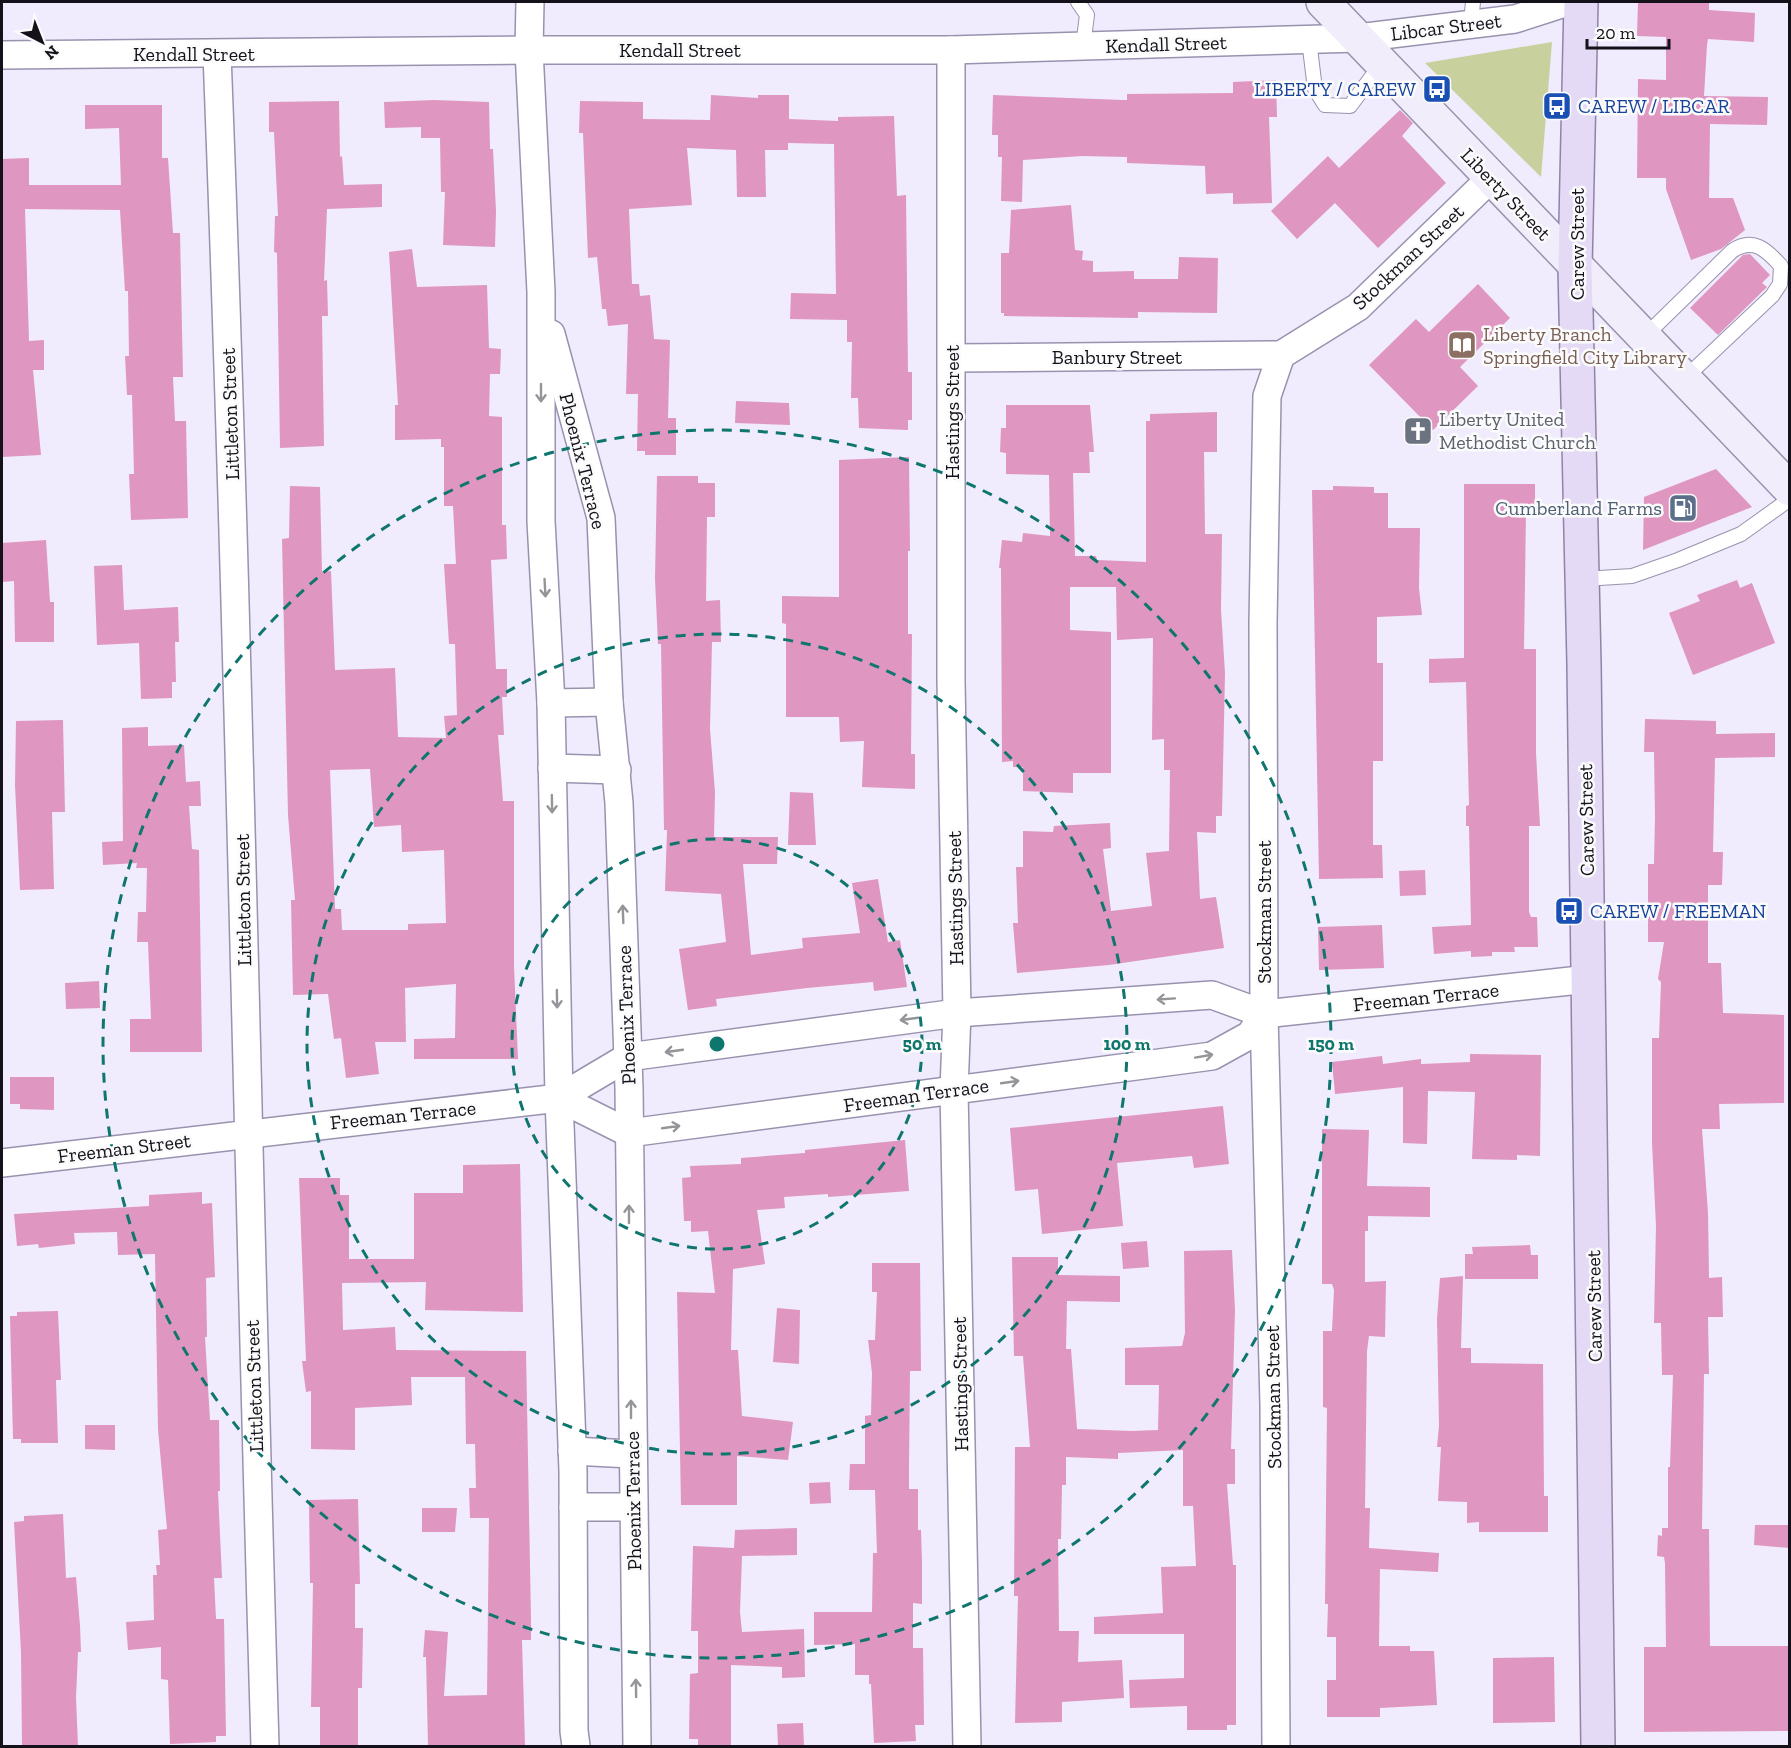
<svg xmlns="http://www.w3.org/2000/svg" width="1791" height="1748" font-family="'Zilla Slab',serif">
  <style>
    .green { fill: #c8d09d }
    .building { fill: #df96c0; fill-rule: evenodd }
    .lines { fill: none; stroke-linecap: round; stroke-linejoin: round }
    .service-casing { stroke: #9992ae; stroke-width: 16 }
    .minor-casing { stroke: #9992ae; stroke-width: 30 }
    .secondary-casing { stroke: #9992ae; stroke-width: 36 }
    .primary-casing { stroke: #9084a5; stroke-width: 36 }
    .service { stroke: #fff; stroke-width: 14 }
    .minor { stroke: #fff; stroke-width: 27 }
    .secondary { stroke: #f2edfa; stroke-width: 33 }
    .primary { stroke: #e4daf5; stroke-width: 33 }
    .oneway { stroke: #959498 }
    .ring { fill: none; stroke: #0f766e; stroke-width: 3; stroke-dasharray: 10 8 }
    .labels { text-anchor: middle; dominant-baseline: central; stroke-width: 5; stroke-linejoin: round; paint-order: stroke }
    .street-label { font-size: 20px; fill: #14111b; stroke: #fbfbfb }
    .transit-label { font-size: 20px; fill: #164399; stroke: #fbfbfb; text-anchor: start }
    .education-label { font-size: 20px; fill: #785e54; stroke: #fbfbfb; text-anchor: start }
    .worship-label { font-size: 20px; fill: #5b616d; stroke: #fbfbfb; text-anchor: start }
    .service-label { font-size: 20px; fill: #4e5e75; stroke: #fbfbfb; text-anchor: end }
    .centre { fill: #0f766e; stroke: #fbfbfb; stroke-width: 3 }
    .ring-label { font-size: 18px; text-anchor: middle; font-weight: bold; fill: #0f766e; stroke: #fbfbfb; stroke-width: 5; stroke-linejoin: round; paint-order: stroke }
  </style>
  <rect width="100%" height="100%" fill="#f0ebfd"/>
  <polygon class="green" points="1552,42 1541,177 1425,63"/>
  <g class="building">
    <polygon points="1638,2 1709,2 1709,10 1755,13 1754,42 1708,39 1707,45 1704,96 1768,97 1767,125 1710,124 1709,198 1733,198 1745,230 1721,249 1691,260 1666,189 1666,178 1637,178 1638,79 1666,80 1666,37 1637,36"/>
    <polygon points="1276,80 1277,117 1269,117 1272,203 1233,204 1233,193 1206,194 1205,166 1127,163 1127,157 1082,156 1023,160 1022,202 1001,201 1002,157 998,157 998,135 992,135 993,95 1123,100 1127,100 1127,94 1233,93 1233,82"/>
    <polygon points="711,95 758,98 758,95 789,95 789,119 838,121 838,117 894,116 897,196 906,195 908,372 912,372 912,420 908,420 908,430 859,428 858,398 851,398 852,342 847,342 847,320 790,319 791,293 836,294 834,144 788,143 788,150 765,150 766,197 737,197 736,150 687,148 692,205 629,209 632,284 639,284 640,296 650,295 654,339 670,340 668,418 676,418 676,455 645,455 645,451 637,451 638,394 626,394 628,324 608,326 606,309 602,309 597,257 588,258 583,133 579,133 580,101 643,102 643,119 710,120"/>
    <polygon points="434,100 489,102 490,149 493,149 496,211 495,247 443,245 445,192 441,192 440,138 421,138 421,127 385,128 384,102"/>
    <polygon points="339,101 340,157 342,156 344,185 382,184 382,207 327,209 324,281 327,280 328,316 322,316 324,446 280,448 277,253 274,252 275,216 278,216 274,132 269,132 269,102"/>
    <polygon points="85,105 162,105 162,158 168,158 173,233 180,233 183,377 173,377 175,421 186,421 188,518 131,520 129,474 134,474 132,395 127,395 125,356 129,356 128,291 125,291 120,210 25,209 29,341 44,340 44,370 33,370 41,455 2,457 2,159 29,158 29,185 121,185 119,128 85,129"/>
    <polygon points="1400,110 1413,123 1402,136 1446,183 1378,248 1335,203 1297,239 1271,211 1328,156 1339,168"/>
    <polygon points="1071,205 1075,250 1083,251 1082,260 1093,261 1093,272 1134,271 1134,279 1178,279 1179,257 1218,258 1217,313 1138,312 1138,318 1004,316 1004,313 1001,313 1001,253 1009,253 1011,210"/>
    <path d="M412,249L417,287L487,285L489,348L501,349L500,374H490L489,416L502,417V525H506L507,559L491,560L496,669H507V697H502L504,735H498L503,801H514V966L518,1059H414V1039L455,1038L456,984L405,988L406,1042H375L379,1074L346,1078L341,1038L334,1039L328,994L293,995L291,900H295L288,815L282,539L289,538L290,486L320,487L322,572L331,571L335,670L395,668L398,737L446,738L444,716L457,715L455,644H449L444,564H456L453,506H444V447H441V439L395,440V405H398L389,252ZM370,769L374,827L401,825L402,852L444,850L446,923L408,924V930H342L341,909H335L330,770Z"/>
    <polygon points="1750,254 1770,275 1762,283 1767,287 1718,335 1690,308 1743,255"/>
    <polygon points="1478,284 1510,318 1460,367 1478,386 1433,430 1369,365 1416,319 1429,332"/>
    <polygon points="736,401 789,403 790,425 735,423"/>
    <polygon points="1006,405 1090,405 1094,452 1089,452 1090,473 1073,473 1075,556 1096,556 1097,560 1146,562 1146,421 1150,421 1150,414 1217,412 1217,452 1204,452 1205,534 1222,534 1221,610 1225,673 1222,816 1216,816 1216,833 1197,832 1200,899 1216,897 1224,948 1109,965 1017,973 1013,923 1018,923 1016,867 1023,867 1023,831 1053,832 1054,826 1110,823 1111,848 1103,849 1111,911 1152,906 1146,853 1169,851 1170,770 1164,770 1164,739 1152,740 1153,638 1117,640 1116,587 1070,587 1070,630 1111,632 1111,773 1073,773 1073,793 1023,791 1023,767 1013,767 1013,761 1002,762 1001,568 999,568 1002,540 1022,542 1023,533 1050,536 1049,475 1006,474 1006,453 1000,452 1001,428 1006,428"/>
    <polygon points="909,457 910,551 908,551 908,634 912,634 911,754 915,754 915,789 862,787 864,741 840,742 839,717 786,717 786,624 782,623 782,596 839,597 839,460"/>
    <polygon points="1716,469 1752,507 1643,550 1644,497"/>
    <polygon points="657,476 698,476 698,483 715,483 715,517 707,517 706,601 720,600 721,642 712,642 710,729 715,792 714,837 778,837 777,864 743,864 751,955 803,948 802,938 860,933 852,883 878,879 888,942 900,940 907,987 874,991 873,982 807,988 716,999 717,1006 688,1010 679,949 726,942 721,894 665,891 667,830 664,830 661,644 658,644 655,579"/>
    <polygon points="1464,484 1535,484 1535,512 1526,512 1524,649 1536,649 1536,753 1540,826 1529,826 1529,912 1531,917 1537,917 1538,947 1514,947 1515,952 1492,952 1492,956 1471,957 1471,951 1434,954 1432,927 1471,925 1469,826 1466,826 1466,806 1469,805 1466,682 1429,683 1429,659 1464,658"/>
    <polygon points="1333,486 1374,487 1374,493 1388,493 1388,528 1420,528 1419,588 1422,615 1377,617 1377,663 1383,663 1383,761 1373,761 1373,845 1382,845 1383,878 1319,879 1312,490 1333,490"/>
    <polygon points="46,540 50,602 54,602 54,642 15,642 14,581 2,582 2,543"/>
    <polygon points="122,565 124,610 178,607 179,642 175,642 176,682 172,682 172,698 141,699 139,643 97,645 94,566"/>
    <polygon points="1737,580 1740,588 1752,583 1775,643 1693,675 1669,613 1700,601 1697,595"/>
    <polygon points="1645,719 1716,721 1716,734 1775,733 1775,757 1715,758 1713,852 1723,852 1722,885 1708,885 1708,963 1721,963 1723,1013 1784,1015 1784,1103 1719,1104 1720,1129 1702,1129 1708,1213 1709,1278 1722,1277 1723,1317 1708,1317 1709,1374 1704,1374 1702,1529 1709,1529 1710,1646 1789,1646 1789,1731 1644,1732 1644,1647 1666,1647 1665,1563 1664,1557 1657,1556 1658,1535 1662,1536 1662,1528 1668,1528 1668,1467 1670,1467 1673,1375 1662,1375 1661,1323 1654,1323 1656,1226 1652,1143 1652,1038 1659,1038 1661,982 1658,979 1664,942 1648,942 1648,864 1654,864 1655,817 1654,752 1644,752"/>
    <polygon points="63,720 65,812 52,812 54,889 20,890 15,785 16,721"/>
    <polygon points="148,727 148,746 184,745 186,782 200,781 201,806 189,806 192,849 199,850 202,1052 130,1052 130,1019 151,1019 148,942 137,942 138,912 146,912 147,868 136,868 137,863 103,865 102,842 123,841 122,728"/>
    <polygon points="790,792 813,793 816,845 788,845"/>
    <polygon points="1425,870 1426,895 1400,896 1399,871"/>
    <polygon points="1382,925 1384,968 1319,970 1318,927"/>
    <polygon points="99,981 100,1008 66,1009 65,983"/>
    <polygon points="1470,1054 1541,1055 1540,1156 1517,1155 1517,1160 1472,1159 1475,1092 1428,1091 1427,1144 1403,1143 1403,1087 1335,1094 1332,1062 1382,1056 1383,1064 1421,1059 1421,1064 1470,1062"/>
    <polygon points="10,1077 54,1077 54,1110 20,1109 20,1104 10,1104"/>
    <polygon points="1223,1106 1229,1164 1194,1168 1192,1156 1117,1163 1123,1226 1042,1234 1038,1189 1015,1191 1010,1128"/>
    <polygon points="1322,1129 1369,1130 1367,1186 1430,1187 1430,1217 1368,1216 1368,1231 1365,1231 1365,1282 1386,1281 1385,1337 1369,1336 1367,1351 1365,1508 1370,1508 1369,1548 1439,1553 1438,1572 1380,1569 1379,1646 1410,1646 1410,1651 1434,1651 1437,1705 1380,1708 1380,1717 1327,1717 1327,1680 1336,1680 1336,1637 1327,1637 1328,1604 1325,1604 1327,1408 1323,1407 1323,1331 1332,1331 1334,1290 1332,1284 1322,1284"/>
    <polygon points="905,1140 909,1191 828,1197 828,1194 784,1197 785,1208 757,1210 765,1264 733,1269 731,1350 738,1350 742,1416 793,1422 788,1460 737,1456 737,1505 681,1505 677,1292 715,1293 708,1231 691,1232 691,1221 684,1221 682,1178 691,1177 690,1166 741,1164 741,1158 805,1153 805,1150"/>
    <polygon points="520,1164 523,1312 425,1310 426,1282 342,1283 343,1330 395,1327 396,1350 526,1351 531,1619 531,1640 522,1640 525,1746 428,1746 426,1657 423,1657 425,1630 448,1632 444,1696 487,1695 489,1518 470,1518 469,1488 476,1488 475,1444 466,1444 465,1377 411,1377 412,1405 355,1408 355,1450 311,1449 311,1391 306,1392 302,1361 306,1361 299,1178 340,1178 340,1195 349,1195 349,1259 414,1259 414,1193 463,1193 463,1165"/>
    <polygon points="202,1192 202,1204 212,1203 215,1277 206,1278 207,1337 205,1337 210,1420 219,1420 220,1491 218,1491 222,1578 214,1578 216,1619 224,1619 226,1736 216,1736 216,1742 170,1744 168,1680 161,1679 161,1647 128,1650 126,1622 154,1620 153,1575 157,1575 156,1565 160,1565 158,1530 167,1529 158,1429 155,1254 118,1255 117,1232 74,1233 75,1244 39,1248 38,1244 17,1246 14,1214 149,1206 149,1195"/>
    <polygon points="1147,1241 1149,1267 1123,1269 1121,1243"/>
    <polygon points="1530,1245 1531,1255 1538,1255 1538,1279 1465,1279 1465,1254 1473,1254 1472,1247"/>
    <polygon points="1232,1250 1235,1310 1231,1449 1235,1449 1235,1484 1227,1484 1233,1565 1236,1565 1236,1725 1227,1725 1227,1730 1187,1730 1187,1706 1130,1708 1129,1680 1184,1678 1184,1634 1094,1634 1094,1617 1163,1613 1161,1567 1196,1566 1193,1506 1183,1506 1183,1450 1118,1453 1118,1459 1066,1457 1066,1485 1062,1485 1061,1539 1058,1539 1059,1631 1079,1631 1078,1662 1122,1660 1124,1698 1062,1702 1062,1722 1015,1723 1018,1596 1014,1596 1015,1447 1030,1447 1023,1356 1014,1356 1012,1257 1058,1257 1058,1275 1120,1276 1120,1302 1067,1301 1066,1349 1071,1349 1077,1429 1131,1431 1158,1430 1159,1385 1125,1385 1125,1348 1182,1346 1185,1333 1184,1251"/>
    <polygon points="872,1263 920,1263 921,1371 910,1371 909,1465 909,1489 918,1489 918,1530 921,1530 922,1563 922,1604 913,1603 913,1648 923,1648 924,1725 915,1725 916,1741 874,1743 871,1684 869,1684 869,1675 855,1675 855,1644 814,1645 814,1612 872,1612 873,1553 877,1553 875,1490 849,1490 850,1464 865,1464 865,1416 871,1415 872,1373 868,1340 875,1340 877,1292 872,1292"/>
    <polygon points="1463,1276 1461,1348 1471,1348 1471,1363 1543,1364 1544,1496 1548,1496 1548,1532 1479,1532 1479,1522 1467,1523 1467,1502 1438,1501 1441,1447 1437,1447 1439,1426 1437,1319 1440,1278"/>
    <polygon points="777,1308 800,1310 799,1364 773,1362"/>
    <polygon points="58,1311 61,1380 56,1380 58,1443 21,1443 21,1439 13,1439 10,1316 17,1316 17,1312"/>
    <polygon points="85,1425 115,1425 115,1450 85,1449"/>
    <polygon points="830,1482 831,1503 810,1504 809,1483"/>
    <polygon points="358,1499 360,1584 355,1584 355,1628 363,1628 362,1688 358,1688 358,1746 320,1746 320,1707 311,1707 313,1583 310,1583 309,1500"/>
    <polygon points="422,1508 457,1508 455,1532 422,1532"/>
    <polygon points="63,1514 66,1578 76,1577 80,1626 81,1652 78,1652 76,1698 78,1746 22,1746 21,1652 14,1522 24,1521 24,1516"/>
    <polygon points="1755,1525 1790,1525 1790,1548 1754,1545"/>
    <polygon points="797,1528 797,1555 742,1556 740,1612 742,1632 804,1629 805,1677 782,1678 782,1667 731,1665 731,1746 698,1746 698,1739 689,1739 690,1674 698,1673 698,1631 691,1631 693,1546 734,1548 735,1530"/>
    <polygon points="1554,1657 1555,1722 1493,1723 1493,1658"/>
    <polygon points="803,1723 804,1746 778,1746 777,1724"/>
  </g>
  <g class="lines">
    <g class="service-casing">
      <g id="service">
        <polyline points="1078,2 1087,15 1083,46"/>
        <polyline points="1471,22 1473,2"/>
        <polyline points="1309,40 1315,89 1325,105 1350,106 1382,63"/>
        <path d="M1644,337L1732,251C1753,237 1766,249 1781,266L1780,284L1772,296L1684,379"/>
        <polyline points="1583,579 1632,576 1678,560 1741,534 1790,499"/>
      </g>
    </g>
    <g class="minor-casing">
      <g id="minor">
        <polyline points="530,2 529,50 541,292 541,521 551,703 559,1098 573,1471 574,1731 576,1746"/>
        <polyline points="951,50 951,681 957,1013 954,1090 967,1746"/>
        <path d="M217,54C239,618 248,1182 265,1746"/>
        <polyline points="2,55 529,50 951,50 1358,38 1515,19 1568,2"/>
        <polyline points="551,334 601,518 609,702 619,803 629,1088 637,1746"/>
        <polyline points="953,358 1281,355"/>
        <polyline points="551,703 609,702"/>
        <polyline points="552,768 617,770"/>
        <polyline points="559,1098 629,1133 1212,1056 1250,1035 1264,1014"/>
        <polyline points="2,1163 559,1098 628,1057 957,1013 1212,995 1264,1014 1589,979"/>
        <polyline points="572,1451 631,1454"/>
        <polyline points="573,1507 632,1507"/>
        <polyline points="1276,1746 1274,1405 1264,1014 1263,623 1267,396 1281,355 1358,307 1491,178"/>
      </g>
    </g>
    <g class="secondary-casing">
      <polyline id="secondary" points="1323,2 1790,489"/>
    </g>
    <g class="primary-casing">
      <polyline id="primary" points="1581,2 1575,267 1584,664 1598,1746"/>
    </g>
    <use href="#service" class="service"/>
    <use href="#minor" class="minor"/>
    <use href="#secondary" class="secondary"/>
    <use href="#primary" class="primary"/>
  </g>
  <defs><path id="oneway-shaft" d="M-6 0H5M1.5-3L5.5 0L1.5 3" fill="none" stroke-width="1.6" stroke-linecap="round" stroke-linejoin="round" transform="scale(1.5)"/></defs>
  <g class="oneway">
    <use href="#oneway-shaft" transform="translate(541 393) rotate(90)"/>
    <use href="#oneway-shaft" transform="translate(545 588) rotate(87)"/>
    <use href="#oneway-shaft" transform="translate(552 804) rotate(89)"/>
    <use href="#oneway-shaft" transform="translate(623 914) rotate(-92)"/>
    <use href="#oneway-shaft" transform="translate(557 999) rotate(89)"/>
    <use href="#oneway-shaft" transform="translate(1166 999) rotate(176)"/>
    <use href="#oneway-shaft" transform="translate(909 1019) rotate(172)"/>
    <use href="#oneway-shaft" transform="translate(674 1051) rotate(172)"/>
    <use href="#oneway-shaft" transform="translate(1204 1056) rotate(-10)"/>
    <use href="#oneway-shaft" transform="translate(1010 1082) rotate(-8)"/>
    <use href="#oneway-shaft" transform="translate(671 1127) rotate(-8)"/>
    <use href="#oneway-shaft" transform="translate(629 1214) rotate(-90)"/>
    <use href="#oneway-shaft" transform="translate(631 1409) rotate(-90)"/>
    <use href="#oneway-shaft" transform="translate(636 1688) rotate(-91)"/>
  </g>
  <g class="ring">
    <circle cx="717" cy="1044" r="205"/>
    <circle cx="717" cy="1044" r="410"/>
    <circle cx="717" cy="1044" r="614"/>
  </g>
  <defs>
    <g id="bus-square" transform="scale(1.5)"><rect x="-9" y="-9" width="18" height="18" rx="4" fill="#1a4fb4" stroke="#fbfbfb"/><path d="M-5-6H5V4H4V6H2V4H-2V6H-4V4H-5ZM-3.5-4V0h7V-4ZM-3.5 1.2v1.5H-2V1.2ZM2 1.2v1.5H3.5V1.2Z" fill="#fff"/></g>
    <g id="library-square" transform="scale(1.5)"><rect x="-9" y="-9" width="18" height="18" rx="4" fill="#8d6e63" stroke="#fbfbfb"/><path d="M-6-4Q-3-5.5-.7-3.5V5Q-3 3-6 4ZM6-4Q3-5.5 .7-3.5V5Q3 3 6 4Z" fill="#fff"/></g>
    <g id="church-square" transform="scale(1.5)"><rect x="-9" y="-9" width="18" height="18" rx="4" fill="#6b7280" stroke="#fbfbfb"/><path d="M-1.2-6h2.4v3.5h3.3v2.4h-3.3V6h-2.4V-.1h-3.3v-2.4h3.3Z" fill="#fff"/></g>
    <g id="fuel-square" transform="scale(1.5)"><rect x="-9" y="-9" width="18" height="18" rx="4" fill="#5c6f8a" stroke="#fbfbfb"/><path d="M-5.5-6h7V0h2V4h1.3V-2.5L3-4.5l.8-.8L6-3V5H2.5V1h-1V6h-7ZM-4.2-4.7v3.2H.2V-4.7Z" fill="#fff"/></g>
  </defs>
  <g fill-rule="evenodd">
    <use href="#bus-square" x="1437" y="89"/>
    <use href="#bus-square" x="1557" y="106"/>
    <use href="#library-square" x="1462" y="345"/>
    <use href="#church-square" x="1418" y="431"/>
    <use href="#fuel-square" x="1683" y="508"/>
    <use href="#bus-square" x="1569" y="911"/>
  </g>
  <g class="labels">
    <g class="street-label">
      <text transform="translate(1446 27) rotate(-7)">Libcar Street</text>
      <text transform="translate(1166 44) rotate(-2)">Kendall Street</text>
      <text x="680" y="50">Kendall Street</text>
      <text x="194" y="54">Kendall Street</text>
      <text transform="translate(1506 194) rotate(46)">Liberty Street</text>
      <text transform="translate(1577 244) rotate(-90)">Carew Street</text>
      <text transform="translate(1408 257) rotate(-43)">Stockman Street</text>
      <text x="1117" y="357">Banbury Street</text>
      <text transform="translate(952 412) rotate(-90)">Hastings Street</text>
      <text transform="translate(230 414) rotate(-92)">Littleton Street</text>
      <text transform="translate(583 461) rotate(76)">Phoenix Terrace</text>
      <text transform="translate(1586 820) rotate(-91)">Carew Street</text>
      <text transform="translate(955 898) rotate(-91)">Hastings Street</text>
      <text transform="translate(243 900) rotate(-91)">Littleton Street</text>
      <text transform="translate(1264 912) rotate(-90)">Stockman Street</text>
      <text transform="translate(1426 997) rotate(-6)">Freeman Terrace</text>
      <text transform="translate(626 1015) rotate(-92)">Phoenix Terrace</text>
      <text transform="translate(916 1095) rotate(-8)">Freeman Terrace</text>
      <text transform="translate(403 1115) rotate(-6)">Freeman Terrace</text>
      <text transform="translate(124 1148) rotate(-7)">Freeman Street</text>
      <text transform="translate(1594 1306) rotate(-91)">Carew Street</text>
      <text transform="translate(960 1384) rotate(-91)">Hastings Street</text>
      <text transform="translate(254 1386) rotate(-92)">Littleton Street</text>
      <text transform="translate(1273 1397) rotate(-91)">Stockman Street</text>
      <text transform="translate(633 1501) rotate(-91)">Phoenix Terrace</text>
    </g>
    <g class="transit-label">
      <text x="1416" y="89" text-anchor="end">LIBERTY / CAREW</text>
      <text x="1578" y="106">CAREW / LIBCAR</text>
      <text x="1590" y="911">CAREW / FREEMAN</text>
    </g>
    <g class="education-label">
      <text x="1483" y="334">Liberty Branch<tspan x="1483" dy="23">Springfield City Library</tspan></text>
    </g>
    <g class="worship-label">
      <text x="1439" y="419">Liberty United<tspan x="1439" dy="23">Methodist Church</tspan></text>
    </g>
    <g class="service-label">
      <text x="1662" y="508">Cumberland Farms</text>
    </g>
  </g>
  <circle cx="717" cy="1044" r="9" class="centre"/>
  <g class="ring-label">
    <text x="922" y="1050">50 m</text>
    <text x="1127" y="1050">100 m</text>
    <text x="1331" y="1050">150 m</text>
  </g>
  <rect width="1791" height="1748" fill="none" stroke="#14111b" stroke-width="6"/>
  <g transform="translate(42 42) rotate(138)" stroke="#fbfbfb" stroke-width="4.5" paint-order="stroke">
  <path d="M0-4.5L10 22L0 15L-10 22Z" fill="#14111b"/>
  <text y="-9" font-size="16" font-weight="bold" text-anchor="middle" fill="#14111b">N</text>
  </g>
  <path d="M1587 39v9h82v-9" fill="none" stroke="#14111b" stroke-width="3"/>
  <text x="1596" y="39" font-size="18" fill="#14111b" stroke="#fbfbfb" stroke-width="4.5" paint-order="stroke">20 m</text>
</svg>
